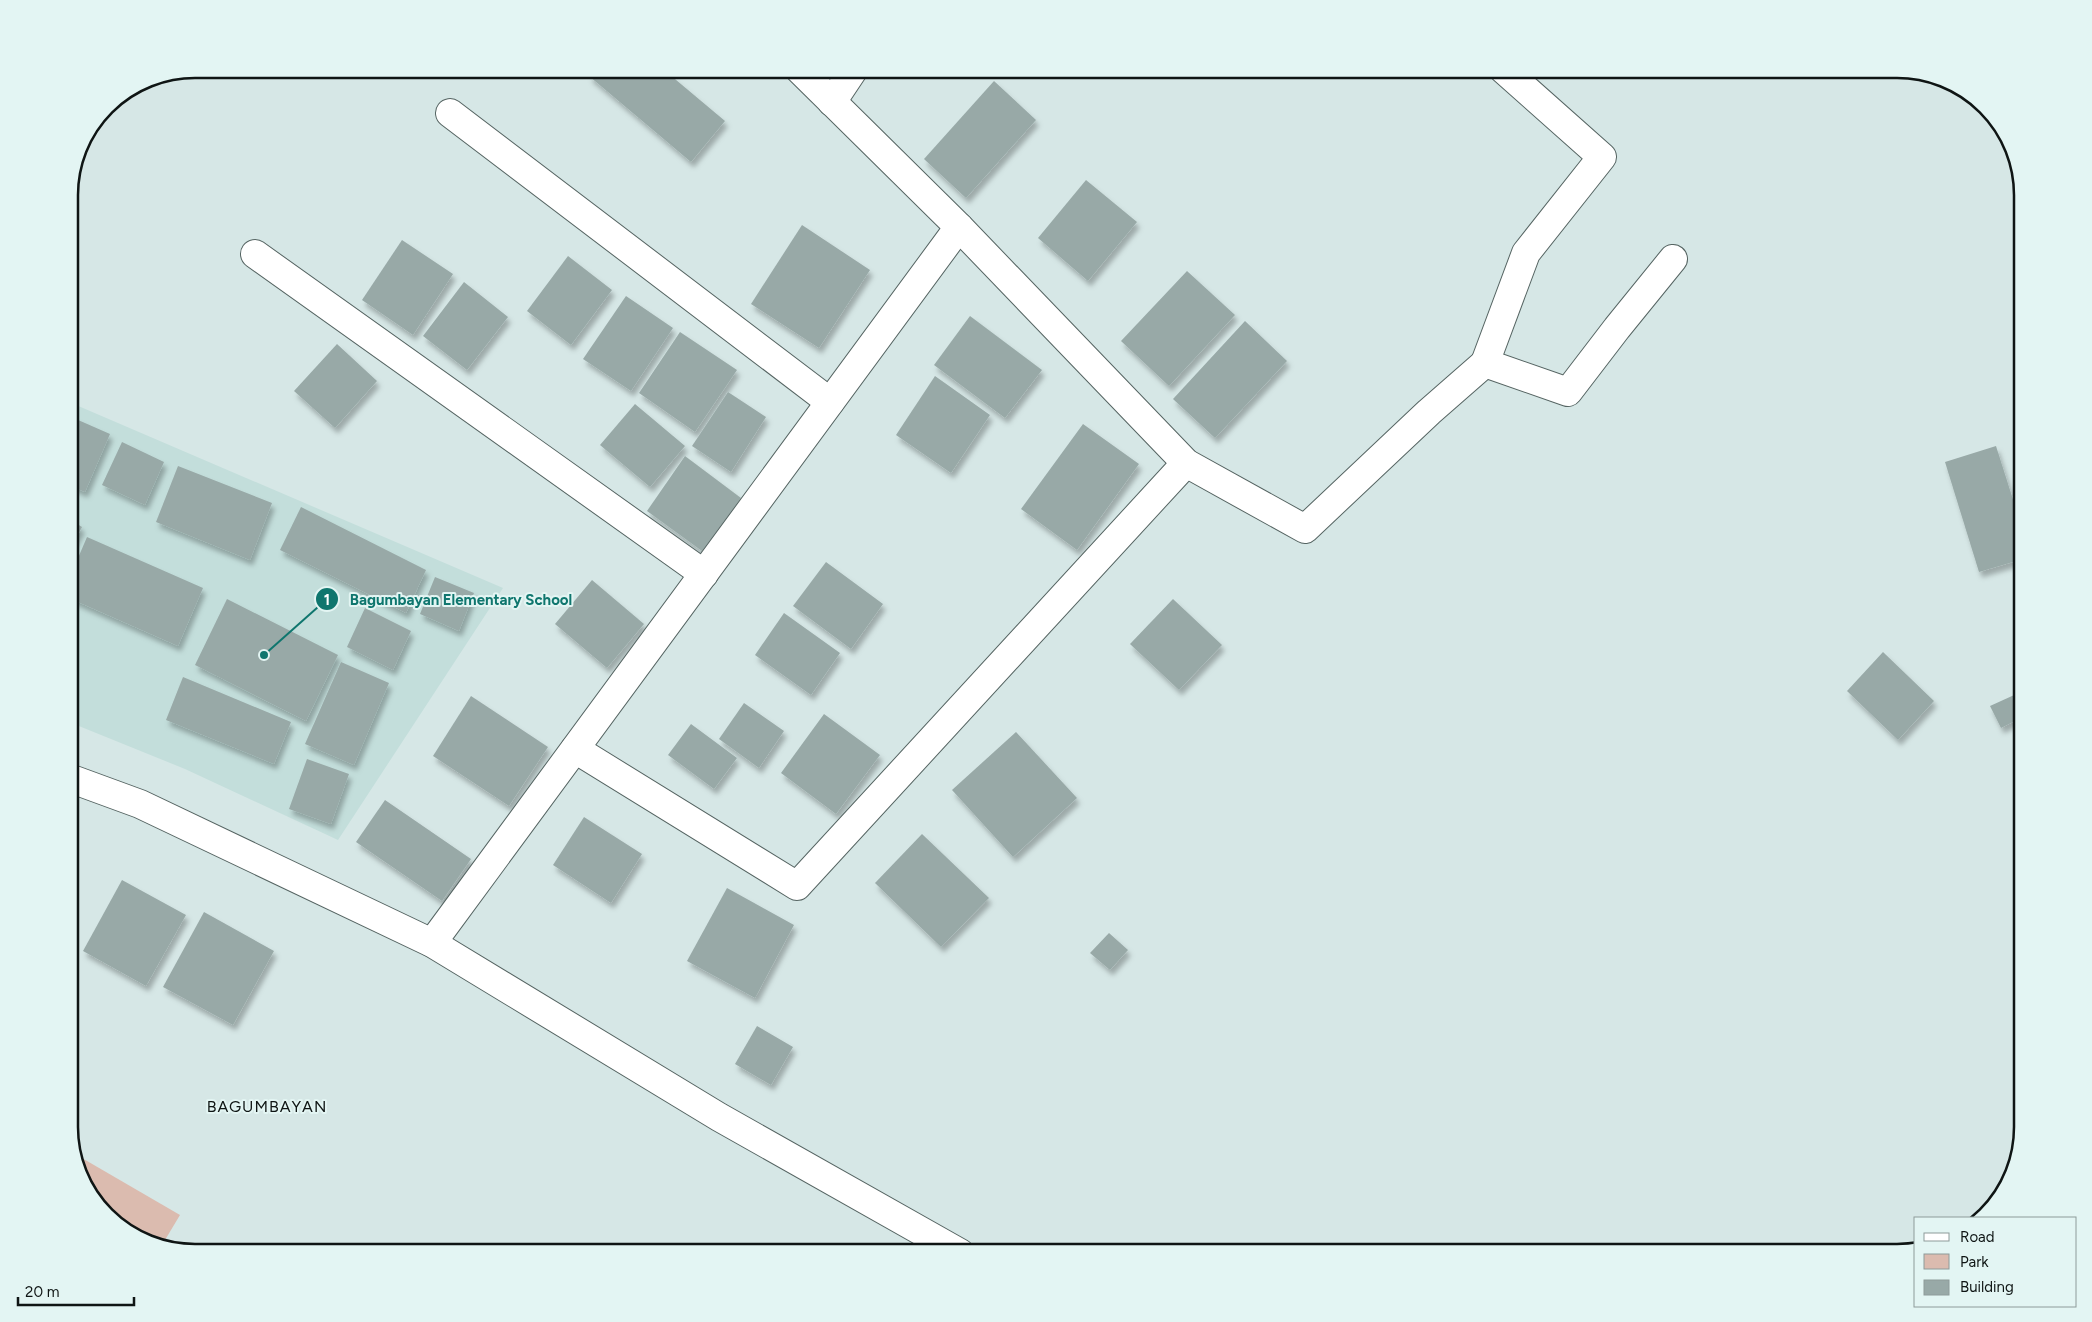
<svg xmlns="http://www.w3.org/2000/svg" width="2092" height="1322" font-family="Figtree,sans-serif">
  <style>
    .built { fill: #c3dedb }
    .green { fill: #dbbbaf }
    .building { fill: #98a9a7; filter: url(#shadow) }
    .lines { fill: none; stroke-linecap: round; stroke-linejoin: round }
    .street-casing { stroke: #556462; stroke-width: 30 }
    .secondary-casing { stroke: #556462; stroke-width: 30 }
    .street { stroke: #fff; stroke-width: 28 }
    .secondary { stroke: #fff; stroke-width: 28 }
    .labels { text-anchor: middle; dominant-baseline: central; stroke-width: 4; stroke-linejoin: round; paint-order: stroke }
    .quarter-label { font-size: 16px; letter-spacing: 1px; fill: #0f1514; stroke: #e3f5f3 }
    .rim { fill: none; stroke: #0f1514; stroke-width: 2.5 }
    .leader { fill: none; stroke: #0f766e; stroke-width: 2 }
    .callout-dot { fill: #0f766e; stroke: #e3f5f3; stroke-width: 2 }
    .mark-label { font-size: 15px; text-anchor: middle; font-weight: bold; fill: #fff }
    .callout-label { font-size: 15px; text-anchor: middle; font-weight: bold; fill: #0f766e; stroke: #e3f5f3; stroke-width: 4; stroke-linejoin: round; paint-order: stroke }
  </style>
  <defs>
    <filter id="shadow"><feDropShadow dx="3" dy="5.5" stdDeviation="2.5" flood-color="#0004"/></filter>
  </defs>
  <rect width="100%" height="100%" fill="#d6e7e6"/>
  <polygon class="built" points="69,402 503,588 338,840 185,769 69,722"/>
  <polygon class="green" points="75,1154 180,1215 162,1245 131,1236 86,1191"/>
  <g class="building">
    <polygon points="595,69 663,69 725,121 691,162 589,76"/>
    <polygon points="994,81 1036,120 966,198 924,159"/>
    <polygon points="1086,180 1137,222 1088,281 1038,238"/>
    <polygon points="802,225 870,270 819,348 751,304"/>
    <polygon points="402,240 453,274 413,335 362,300"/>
    <polygon points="568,256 612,290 571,345 527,311"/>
    <polygon points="1187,271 1235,315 1169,386 1121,341"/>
    <polygon points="464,282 508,317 467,370 423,336"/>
    <polygon points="626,296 673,328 631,391 583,359"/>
    <polygon points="970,316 1042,370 1005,418 934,365"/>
    <polygon points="1245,321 1287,361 1215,438 1173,399"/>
    <polygon points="680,332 737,370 695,432 639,393"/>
    <polygon points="337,344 377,381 335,428 294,391"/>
    <polygon points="935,376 990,415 951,473 896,435"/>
    <polygon points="728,392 766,417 731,472 692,446"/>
    <polygon points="635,404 685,446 650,487 600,445"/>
    <polygon points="69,416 110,434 85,492 69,485"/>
    <polygon points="1083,424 1139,464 1077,550 1021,509"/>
    <polygon points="122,442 164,462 145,505 102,485"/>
    <polygon points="1996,446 2023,531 2023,559 1979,572 1945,462"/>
    <polygon points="685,456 741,498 702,551 647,511"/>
    <polygon points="178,466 272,503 250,560 156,522"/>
    <polygon points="301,507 426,570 406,613 280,550"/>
    <polygon points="69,519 82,527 69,552"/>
    <polygon points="87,537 203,588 178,646 69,598 69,579"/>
    <polygon points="826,562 883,604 851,649 793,606"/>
    <polygon points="2023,570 2023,595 2022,595 2016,571"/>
    <polygon points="435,577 474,593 459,631 420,614"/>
    <polygon points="592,580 644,624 607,668 555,624"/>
    <polygon points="227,599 338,655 306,721 195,665"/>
    <polygon points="1173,599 1222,645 1179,690 1130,644"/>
    <polygon points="365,608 411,631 393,670 347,647"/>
    <polygon points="784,613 840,653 811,695 755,655"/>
    <polygon points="1883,652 1934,701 1898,740 1847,691"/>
    <polygon points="341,662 389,683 354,765 305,744"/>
    <polygon points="183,677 291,722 274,764 166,720"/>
    <polygon points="2023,691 2023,717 2001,728 1990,706"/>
    <polygon points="471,696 548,747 509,806 433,756"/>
    <polygon points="744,703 784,731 759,768 719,739"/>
    <polygon points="824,714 880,755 836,814 781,773"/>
    <polygon points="691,724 737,758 714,789 668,755"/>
    <polygon points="1016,732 1077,798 1013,857 952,790"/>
    <polygon points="307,759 349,774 331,824 289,809"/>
    <polygon points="385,800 471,859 442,901 356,842"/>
    <polygon points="584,817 642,854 611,903 553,865"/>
    <polygon points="922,834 989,898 941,947 875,883"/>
    <polygon points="122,880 186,915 146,986 83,951"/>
    <polygon points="727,888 794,925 755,998 687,961"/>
    <polygon points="204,912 274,951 233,1025 163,987"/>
    <polygon points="1109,933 1128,950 1110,970 1090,953"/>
    <polygon points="757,1026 793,1047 771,1085 735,1064"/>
  </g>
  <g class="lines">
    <g class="street-casing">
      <g id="street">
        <polyline points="799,69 959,227 1186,463 1305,529 1429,412 1485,363 1568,392 1617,328 1673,259"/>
        <polyline points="832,102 854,69"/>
        <polyline points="450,113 830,402"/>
        <polyline points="255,254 704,574"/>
        <polyline points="1485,363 1526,253 1602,157 1503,69"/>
        <polyline points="575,749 797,886 1186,463"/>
        <polyline points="432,943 959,227"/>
      </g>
    </g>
    <g class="secondary-casing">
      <polyline id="secondary" points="69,778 140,804 432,943 719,1117 960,1253"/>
    </g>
    <use href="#street" class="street"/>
    <use href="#secondary" class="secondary"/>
  </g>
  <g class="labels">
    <g class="quarter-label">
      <text x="267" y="1106">BAGUMBAYAN</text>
    </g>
  </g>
  <path d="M0 0H2092V1322H0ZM195 78H1897A117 117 0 0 1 2014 195V1127A117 117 0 0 1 1897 1244H195A117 117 0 0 1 78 1127V195A117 117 0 0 1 195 78Z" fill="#e3f5f3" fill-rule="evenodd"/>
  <path class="rim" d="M195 78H1897A117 117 0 0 1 2014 195V1127A117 117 0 0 1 1897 1244H195A117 117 0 0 1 78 1127V195A117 117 0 0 1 195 78Z"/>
  <path class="leader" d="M264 655L327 599"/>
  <g class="callout-dot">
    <circle cx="264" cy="655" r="5"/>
    <circle cx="327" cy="599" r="12"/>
  </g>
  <g class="mark-label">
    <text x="327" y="605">1</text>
  </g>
  <g class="callout-label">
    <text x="461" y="605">Bagumbayan Elementary School</text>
  </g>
  <rect x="1914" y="1217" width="162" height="90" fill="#e3f5f3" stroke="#8e9b9a"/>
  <rect x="1924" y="1233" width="25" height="8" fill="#ffffff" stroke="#8e9b9a"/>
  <text x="1960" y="1242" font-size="15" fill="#0f1514">Road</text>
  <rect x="1924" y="1254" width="25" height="15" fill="#dbbbaf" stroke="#8e9b9a"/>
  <text x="1960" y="1267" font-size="15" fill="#0f1514">Park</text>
  <rect x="1924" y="1280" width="25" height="15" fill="#98a9a7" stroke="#8e9b9a"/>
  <text x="1960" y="1292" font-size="15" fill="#0f1514">Building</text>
  <path d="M18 1297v8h116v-8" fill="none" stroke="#0f1514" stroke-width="2.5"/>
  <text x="25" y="1297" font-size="15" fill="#0f1514" stroke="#e3f5f3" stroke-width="4" paint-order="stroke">20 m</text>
</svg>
